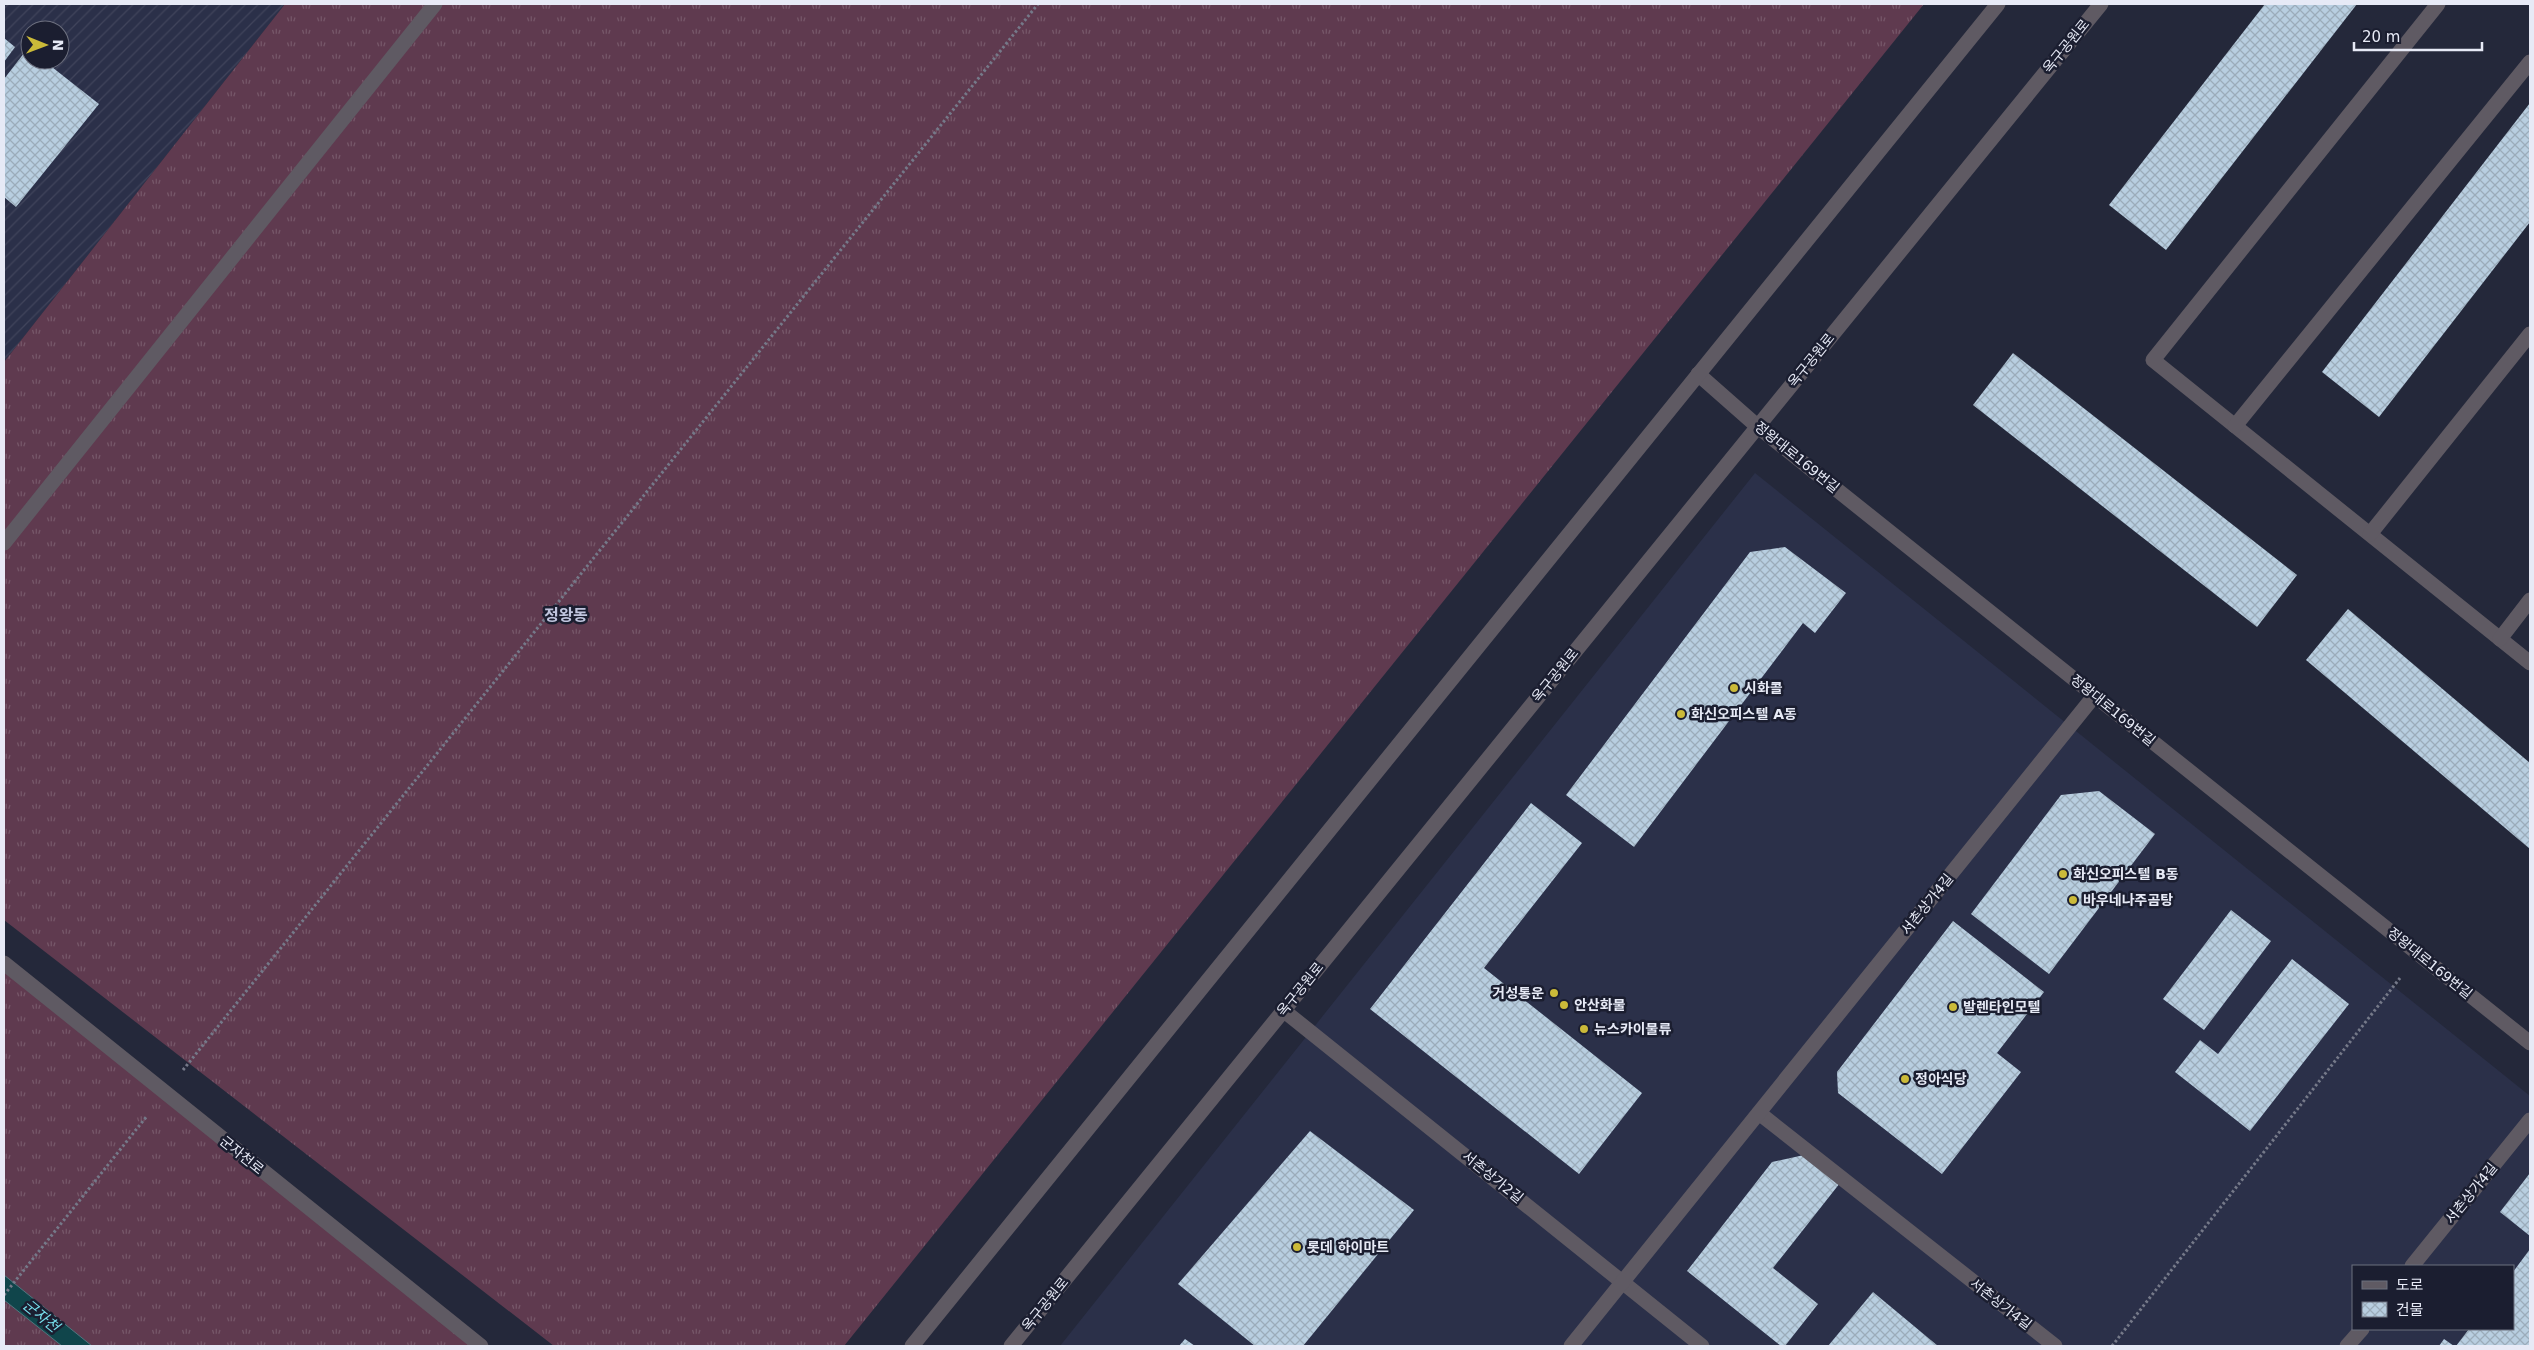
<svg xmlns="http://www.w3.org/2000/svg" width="2534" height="1350" font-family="'DejaVu Sans','Noto Sans KR',sans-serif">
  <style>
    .built { fill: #2b3049; fill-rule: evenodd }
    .industrial { fill: url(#industrial-furrows); fill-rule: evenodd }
    .grass { fill: url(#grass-tufts) }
    .water { fill: #10454b; stroke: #50767e }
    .building { fill: url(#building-cross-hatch) }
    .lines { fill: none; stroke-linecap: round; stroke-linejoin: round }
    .path { stroke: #757989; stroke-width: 3; stroke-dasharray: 2.5 2.5; stroke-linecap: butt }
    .minor { stroke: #5f5a63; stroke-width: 15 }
    .poi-dot { fill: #cbba39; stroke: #1b1e30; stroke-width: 2 }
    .labels { text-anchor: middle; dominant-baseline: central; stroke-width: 5; stroke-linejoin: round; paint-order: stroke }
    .street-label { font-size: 14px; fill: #e7eaf6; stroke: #1b1e30 }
    .poi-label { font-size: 14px; font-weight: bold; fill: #e7eaf6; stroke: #1b1e30; text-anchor: start }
    .water-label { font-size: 15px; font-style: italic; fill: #76ddea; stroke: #1b1e30 }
    .quarter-label { font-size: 16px; font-weight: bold; fill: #c0c5de; stroke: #1b1e30 }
  </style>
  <defs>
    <pattern id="industrial-furrows" width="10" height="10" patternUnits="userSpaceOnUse" patternTransform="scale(1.25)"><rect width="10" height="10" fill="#2b3049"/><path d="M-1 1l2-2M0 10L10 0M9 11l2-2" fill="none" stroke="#40445b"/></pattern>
    <pattern id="grass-tufts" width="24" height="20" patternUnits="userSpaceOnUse" patternTransform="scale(1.25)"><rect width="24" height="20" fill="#5f3a4f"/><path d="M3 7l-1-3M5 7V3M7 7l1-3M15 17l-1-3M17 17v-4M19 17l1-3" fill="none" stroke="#765769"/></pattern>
    <pattern id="building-cross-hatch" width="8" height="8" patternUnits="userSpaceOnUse" patternTransform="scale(1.25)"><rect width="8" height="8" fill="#b8cee0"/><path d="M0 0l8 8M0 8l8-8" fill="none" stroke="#9bacba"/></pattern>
  </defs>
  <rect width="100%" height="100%" fill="#24283a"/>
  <path class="built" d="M1755,473L2530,1096V1346H1060ZM2353,1266H2513V1329H2353Z"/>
  <path class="industrial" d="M4,4H285L4,362ZM30,30H60V60H30Z"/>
  <g class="grass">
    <polygon points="285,4 1924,4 844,1346 554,1346 4,920 4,362"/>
    <polygon points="4,962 481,1346 4,1346"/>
  </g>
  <polygon class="water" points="4,1275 92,1346 62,1346 4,1300"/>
  <g class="building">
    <polygon points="2265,4 2357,4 2166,250 2109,205"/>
    <polygon points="4,38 15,47 4,62"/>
    <polygon points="28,48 30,60 43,60 99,104 16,207 4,197 4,79"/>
    <polygon points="2530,103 2530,222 2379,417 2322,372"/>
    <polygon points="2013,353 2297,575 2257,627 1973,405"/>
    <polygon points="1785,547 1846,593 1815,633 1803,623 1634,847 1566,795 1750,552"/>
    <polygon points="2348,609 2530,763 2530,849 2306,660"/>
    <polygon points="2099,791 2155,834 2049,974 1971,914 2061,795"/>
    <polygon points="1531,803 1582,843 1484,968 1642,1093 1579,1174 1370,1009"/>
    <polygon points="2231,910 2271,941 2204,1030 2163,999"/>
    <polygon points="1953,921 2044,992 1997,1053 2021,1072 1942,1174 1838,1093 1837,1072"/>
    <polygon points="2292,959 2349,1004 2250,1131 2175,1072 2200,1040 2218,1054"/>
    <polygon points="1310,1131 1414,1210 1303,1346 1255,1346 1178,1284"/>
    <polygon points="1804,1155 1840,1183 1773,1268 1818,1304 1785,1346 1781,1346 1687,1271 1772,1162"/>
    <polygon points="2530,1173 2530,1236 2500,1212"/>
    <polygon points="2530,1249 2530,1346 2456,1346 2469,1329 2513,1329 2513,1272"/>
    <polygon points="1873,1292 1938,1346 1828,1346"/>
    <polygon points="1185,1339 1195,1346 1179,1346"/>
    <polygon points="2444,1339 2454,1346 2439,1346"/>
  </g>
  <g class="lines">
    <g class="path">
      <polyline points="183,1070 1038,4"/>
      <polyline points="4,1295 147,1116"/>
      <polyline points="2112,1346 2400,978"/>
    </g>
    <g class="minor">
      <polyline points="2438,4 2153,360 2530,663"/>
      <polyline points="1698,374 1757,426 2530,1043"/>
      <polyline points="2235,426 2530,62"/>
      <polyline points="2370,534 2530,334"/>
      <polyline points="4,543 435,4"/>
      <polyline points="2500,639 2530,600"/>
      <polyline points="4,963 481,1346"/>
      <polyline points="1283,1010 1702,1346"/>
      <polyline points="1759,1113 2055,1346"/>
      <polyline points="2412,1266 2530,1120"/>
      <polyline points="912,1346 1998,4"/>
      <polyline points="1011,1346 2101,4"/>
      <polyline points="1571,1346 2095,695"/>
      <polyline points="2347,1346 2362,1329"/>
    </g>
  </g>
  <g class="poi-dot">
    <circle cx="1734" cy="688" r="5"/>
    <circle cx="1681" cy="714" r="5"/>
    <circle cx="2063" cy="874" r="5"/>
    <circle cx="2073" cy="900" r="5"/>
    <circle cx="1554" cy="993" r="5"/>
    <circle cx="1564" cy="1005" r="5"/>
    <circle cx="1953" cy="1007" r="5"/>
    <circle cx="1584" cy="1029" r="5"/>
    <circle cx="1905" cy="1079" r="5"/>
    <circle cx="1297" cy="1247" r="5"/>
  </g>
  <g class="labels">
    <g class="street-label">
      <text transform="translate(2066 46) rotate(-51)">옥구공원로</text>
      <text transform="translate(1811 360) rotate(-51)">옥구공원로</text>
      <text transform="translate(1797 457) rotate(39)">정왕대로169번길</text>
      <text transform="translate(1555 675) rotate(-51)">옥구공원로</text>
      <text transform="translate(2113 710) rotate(39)">정왕대로169번길</text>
      <text transform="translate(1927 904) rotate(-51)">서촌상가4길</text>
      <text transform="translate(2430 963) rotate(39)">정왕대로169번길</text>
      <text transform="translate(1300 989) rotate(-51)">옥구공원로</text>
      <text transform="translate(242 1155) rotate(39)">군자천로</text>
      <text transform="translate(1493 1177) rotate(39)">서촌상가2길</text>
      <text transform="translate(2471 1193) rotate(-51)">서촌상가4길</text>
      <text transform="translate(1045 1304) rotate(-51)">옥구공원로</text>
      <text transform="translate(2001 1304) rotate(38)">서촌상가4길</text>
    </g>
    <g class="poi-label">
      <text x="1744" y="688">시화콜</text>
      <text x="1691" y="714">화신오피스텔 A동</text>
      <text x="2073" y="874">화신오피스텔 B동</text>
      <text x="2083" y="900">바우네나주곰탕</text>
      <text x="1544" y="993" text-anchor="end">거성통운</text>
      <text x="1574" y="1005">안산화물</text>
      <text x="1963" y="1007">발렌타인모텔</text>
      <text x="1594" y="1029">뉴스카이물류</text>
      <text x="1915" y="1079">정아식당</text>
      <text x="1307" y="1247">롯데 하이마트</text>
    </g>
    <g class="water-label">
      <text transform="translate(41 1316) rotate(39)">군자천</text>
    </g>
    <g class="quarter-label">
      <text x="566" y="615">정왕동</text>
    </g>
  </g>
  <rect width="2534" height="1350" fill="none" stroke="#e7eaf6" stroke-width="10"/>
  <rect x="2352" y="1265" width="162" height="65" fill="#1b1e30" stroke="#6d707f"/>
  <rect x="2362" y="1281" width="25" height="8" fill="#5f5a63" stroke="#6d707f"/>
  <text x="2396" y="1290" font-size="15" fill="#e7eaf6">도로</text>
  <rect x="2362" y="1302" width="25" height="15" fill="url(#building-cross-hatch)" stroke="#6d707f"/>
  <text x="2396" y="1315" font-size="15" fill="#e7eaf6">건물</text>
  <g transform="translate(45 45) rotate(91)"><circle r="24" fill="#1b1e30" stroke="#6d707f"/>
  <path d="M0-4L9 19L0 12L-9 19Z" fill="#cbba39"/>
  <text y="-8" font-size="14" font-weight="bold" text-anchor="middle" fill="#e7eaf6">N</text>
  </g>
  <path d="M2354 42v8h128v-8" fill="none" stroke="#e7eaf6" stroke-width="2.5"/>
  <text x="2362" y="42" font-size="15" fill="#e7eaf6" stroke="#1b1e30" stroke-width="4" paint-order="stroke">20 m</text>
</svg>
